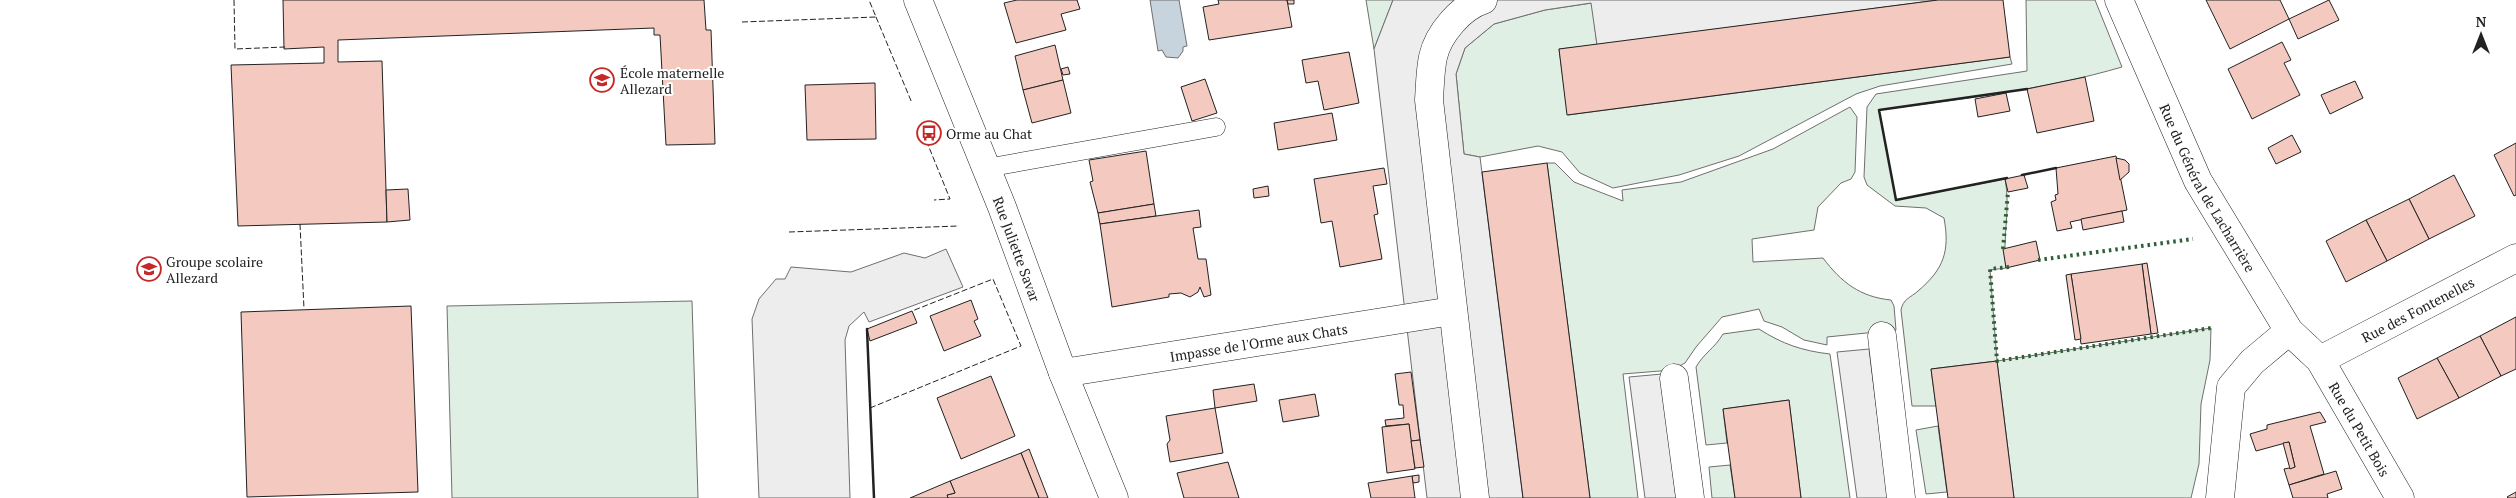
<svg xmlns="http://www.w3.org/2000/svg" width="2516" height="498" font-family="'PT Serif',serif">
  <style>
    .green { fill: #e0efe3; stroke: #6f6f6f }
    .parking { fill: #ededed; stroke: #6f6f6f }
    .water { fill: #c7d3dd; stroke: #6f6f6f }
    .building { fill: #f3c9c0; stroke: #222 }
    .lines { fill: none; stroke-linecap: round; stroke-linejoin: round }
    .lane-casing { stroke: #222; stroke-width: 19 }
    .street-casing { stroke: #222; stroke-width: 29 }
    .secondary-casing { stroke: #222; stroke-width: 29 }
    .lane { stroke: #fff; stroke-width: 18 }
    .street { stroke: #fff; stroke-width: 28 }
    .secondary { stroke: #fff; stroke-width: 28 }
    .hedge { stroke: #2f5e38; stroke-width: 4; stroke-dasharray: 2.5 4; stroke-linecap: butt }
    .fence { stroke: #222; stroke-width: 1; stroke-dasharray: 6 2.5; stroke-linecap: butt }
    .wall { stroke: #222; stroke-width: 2.5 }
    .labels { text-anchor: middle; dominant-baseline: central; stroke-width: 4; stroke-linejoin: round; paint-order: stroke }
    .poi-label { font-size: 14px; fill: #222; stroke: #fff; text-anchor: start }
    .street-label { font-size: 14px; fill: #222; stroke: #fff }
  </style>
  <rect width="100%" height="100%" fill="#fff"/>
  <g class="green">
    <polygon points="1366,0 1393,0 1374,49"/>
    <path d="M2026,0H2095L2122,67C2043,90 1961,99 1879,110L1896,200L2005,179C2011,208 2002,238 2006,268L1990,270L1997,361L2211,328L2210,360L2201,404L2199,464L2191,498H2014L1997,361L1931,369L1936,406H1912L1901,310C1903,299 1910,298 1918,291C1944,269 1950,251 1944,218L1926,208L1895,206L1867,185L1864,177L1867,107L1876,94L2027,71Z"/>
    <polygon points="1592,3 1597,45 1559,49 1568,115 2010,57 2012,64 1880,86 1856,94 1739,156 1679,175 1613,188 1580,173 1562,152 1538,146 1480,157 1464,154 1456,74 1465,48 1494,24 1545,10"/>
    <path d="M1850,107L1857,117L1855,172L1851,179L1841,183L1818,207L1814,230L1752,239L1753,262L1823,258C1841,282 1860,297 1891,300L1894,306L1896,330L1827,337V345L1804,340L1782,327L1764,321L1759,309L1722,317L1696,347L1685,363L1672,370L1623,374L1638,498H1590L1547,163H1555L1574,182L1623,201L1622,190L1681,182L1773,149Z"/>
    <polygon points="692,301 698,498 452,498 447,306"/>
    <path d="M1759,329C1782,344 1803,351 1830,354L1850,498H1801L1789,400L1723,409L1727,443L1706,445L1696,367C1704,353 1714,349 1723,334Z"/>
    <polygon points="1938,426 1947,492 1926,494 1916,430"/>
    <polygon points="1730,465 1735,498 1712,498 1709,467"/>
  </g>
  <g class="parking">
    <polygon points="1393,0 1938,0 1597,45 1591,3 1545,10 1494,24 1465,48 1456,74 1464,154 1480,157 1523,498 1427,498 1374,49"/>
    <polygon points="946,249 963,287 869,322 864,312 849,326 845,340 850,498 759,498 752,319 759,299 776,279 785,279 791,267 851,272 904,253 925,258"/>
    <polygon points="1869,349 1888,498 1857,498 1837,352"/>
    <polygon points="1662,374 1676,498 1645,498 1629,377"/>
  </g>
  <polygon class="water" points="1150,0 1179,0 1187,46 1183,47 1183,51 1178,58 1166,57 1162,50 1158,51"/>
  <g class="building">
    <polygon points="283,0 704,0 706,30 711,30 715,144 666,145 660,35 654,35 654,28 338,40 338,62 382,61 387,222 238,226 231,65 324,63 324,47 284,49"/>
    <polygon points="1017,0 1077,0 1080,9 1061,14 1066,30 1016,43 1004,3"/>
    <polygon points="1218,0 1287,0 1292,27 1209,40 1203,7 1219,4"/>
    <polygon points="1287,0 1294,0 1294,4 1288,4"/>
    <polygon points="1938,0 2003,0 2010,57 1567,115 1559,49"/>
    <polygon points="2206,0 2280,0 2289,19 2230,49"/>
    <polygon points="2329,0 2339,20 2298,39 2289,19"/>
    <polygon points="2282,42 2291,60 2284,63 2300,95 2252,119 2228,69"/>
    <polygon points="1055,45 1063,80 1023,90 1015,56"/>
    <polygon points="1349,52 1359,103 1324,110 1318,81 1306,83 1302,60"/>
    <polygon points="1068,67 1070,74 1063,75 1061,69"/>
    <polygon points="2085,77 2094,121 2037,133 2027,89"/>
    <polygon points="1205,79 1217,113 1192,121 1181,87"/>
    <polygon points="1063,80 1071,113 1032,123 1023,90"/>
    <polygon points="2355,81 2363,98 2330,114 2321,95"/>
    <polygon points="875,83 876,139 807,140 805,85"/>
    <polygon points="2006,93 2010,111 1978,117 1975,99"/>
    <polygon points="1332,113 1337,140 1278,150 1274,123"/>
    <polygon points="2292,135 2301,152 2276,164 2268,148"/>
    <polygon points="2516,143 2516,195 2514,196 2494,155"/>
    <polygon points="1146,151 1154,204 1098,213 1090,182 1093,181 1089,160"/>
    <polygon points="2116,156 2127,210 2070,222 2072,228 2057,231 2051,202 2056,200 2055,195 2058,194 2056,168"/>
    <polygon points="2116,158 2125,160 2129,164 2129,172 2120,180"/>
    <polygon points="1547,163 1550,186 1590,498 1523,498 1482,172"/>
    <polygon points="1384,168 1387,184 1373,186 1378,214 1374,215 1382,259 1340,267 1332,221 1321,223 1314,179"/>
    <polygon points="2024,175 2028,188 2008,192 2005,179"/>
    <polygon points="2454,175 2475,216 2429,239 2409,199"/>
    <polygon points="1268,186 1269,196 1254,198 1253,189"/>
    <polygon points="408,189 410,220 387,222 386,190"/>
    <polygon points="2409,199 2429,239 2387,261 2366,220"/>
    <polygon points="1154,204 1156,216 1100,224 1098,213"/>
    <polygon points="1199,210 1201,227 1193,228 1198,259 1206,259 1211,295 1204,297 1200,287 1198,292 1190,297 1181,293 1169,294 1169,297 1112,307 1100,224"/>
    <polygon points="2122,211 2124,222 2083,230 2081,219"/>
    <polygon points="2366,220 2387,261 2346,282 2326,241"/>
    <polygon points="2036,241 2040,260 2006,268 2003,249"/>
    <polygon points="2147,263 2158,333 2151,334 2142,264"/>
    <polygon points="2142,264 2151,334 2081,344 2071,274"/>
    <polygon points="2071,274 2081,339 2075,340 2066,275"/>
    <polygon points="971,300 978,319 974,321 981,336 944,351 930,316"/>
    <polygon points="411,306 418,492 247,497 241,312"/>
    <polygon points="912,311 917,323 870,341 867,329"/>
    <polygon points="2516,317 2516,369 2501,376 2480,336"/>
    <polygon points="2480,336 2501,376 2459,398 2437,358"/>
    <polygon points="2437,358 2459,398 2417,419 2398,378"/>
    <polygon points="1997,361 2014,498 1948,498 1931,369"/>
    <polygon points="1411,372 1420,440 1411,441 1409,424 1386,426 1385,420 1404,418 1403,405 1399,405 1395,374"/>
    <polygon points="991,376 1015,436 961,459 937,398"/>
    <polygon points="1254,384 1257,401 1215,408 1213,390"/>
    <polygon points="1315,394 1319,416 1283,422 1279,400"/>
    <polygon points="1789,400 1801,498 1735,498 1723,409"/>
    <polygon points="1215,408 1223,453 1170,462 1167,444 1170,440 1166,416"/>
    <polygon points="2320,412 2326,422 2310,426 2324,474 2289,485 2284,469 2295,467 2289,442 2256,451 2250,434 2267,429 2267,425"/>
    <polygon points="1409,424 1415,469 1387,473 1382,427"/>
    <polygon points="1420,440 1424,467 1415,468 1411,441"/>
    <polygon points="2289,442 2295,467 2290,469 2283,443"/>
    <polygon points="1029,449 1048,498 1039,498 1021,453"/>
    <polygon points="1021,453 1039,498 948,498 947,495 955,493 950,481"/>
    <polygon points="1228,462 1239,498 1184,498 1177,473"/>
    <polygon points="2336,471 2342,489 2327,494 2328,498 2293,498 2289,485"/>
    <polygon points="1419,475 1419,482 1413,483 1412,476"/>
    <polygon points="1412,476 1415,498 1371,498 1368,483"/>
    <polygon points="950,481 955,493 947,495 948,498 910,498"/>
    <polygon points="2516,492 2516,498 2508,498 2507,497"/>
  </g>
  <g class="lines">
    <g class="lane-casing">
      <polyline id="lane" points="986,168 1216,127"/>
    </g>
    <g class="street-casing">
      <g id="street">
        <path id="s1" d="M2119,0L2198,181L2289,331L2320,360L2400,498"/>
        <polyline points="1882,336 1901,498"/>
        <path id="s2" d="M2320,360L2516,258"/>
        <path id="s3" d="M1063,373L1452,311"/>
        <polyline points="1674,378 1690,498"/>
        <path d="M1475,498L1429,100C1430,86 1430,71 1433,57C1438,34 1461,7 1483,0"/>
        <polyline points="2220,498 2231,387 2252,362 2289,331"/>
      </g>
    </g>
    <g class="secondary-casing">
      <g id="secondary">
        <path id="s4" d="M918,0L1002,207L1063,373L1114,498"/>
      </g>
    </g>
    <use href="#lane" class="lane"/>
    <use href="#street" class="street"/>
    <use href="#secondary" class="secondary"/>
    <g class="hedge">
      <polyline points="2003,249 2008,192"/>
      <polyline points="2038,260 2193,239"/>
      <polyline points="2009,267 1990,269 1997,361 2211,328"/>
    </g>
    <g class="fence">
      <polyline points="234,0 235,49 285,47"/>
      <polyline points="876,17 912,103"/>
      <polyline points="742,22 876,17 869,0"/>
      <polyline points="920,125 950,199 934,200"/>
      <polyline points="300,224 304,309"/>
      <polyline points="789,232 959,226"/>
      <polyline points="870,408 1021,346 993,279 912,311"/>
    </g>
    <g class="wall">
      <polyline points="2022,175 2056,168"/>
      <polyline points="2007,178 1896,200 1879,110 2027,89"/>
      <polyline points="867,329 874,498"/>
    </g>
  </g>
  <defs>
    <g id="school-ring" transform="scale(1.25)"><circle r="9.5" fill="#fff" stroke="#c62828" stroke-width="1.5"/><path d="M0-5L7-2L0 1L-7-2ZM-4 1L0 2.5L4 1V4Q0 6-4 4Z" fill="#c62828"/></g>
    <g id="bus-ring" transform="scale(1.25)"><circle r="9.5" fill="#fff" stroke="#c62828" stroke-width="1.5"/><path d="M-5-6H5V4H4V6H2V4H-2V6H-4V4H-5ZM-3.5-4V0h7V-4ZM-3.5 1.2v1.5H-2V1.2ZM2 1.2v1.5H3.5V1.2Z" fill="#c62828"/></g>
  </defs>
  <g fill-rule="evenodd">
    <use href="#school-ring" x="602" y="80"/>
    <use href="#bus-ring" x="929" y="133"/>
    <use href="#school-ring" x="149" y="269"/>
  </g>
  <g class="labels">
    <g class="poi-label">
      <text x="620" y="72">École maternelle<tspan x="620" dy="16">Allezard</tspan></text>
      <text x="946" y="133">Orme au Chat</text>
      <text x="166" y="261">Groupe scolaire<tspan x="166" dy="16">Allezard</tspan></text>
    </g>
    <g class="street-label">
      <text stroke="none"><textPath href="#s1" startOffset="208">Rue du Général de Lacharrière</textPath></text>
      <text stroke="none"><textPath href="#s4" startOffset="268">Rue Juliette Savar</textPath></text>
      <text stroke="none"><textPath href="#s2" startOffset="110">Rue des Fontenelles</textPath></text>
      <text stroke="none"><textPath href="#s3" startOffset="198">Impasse de l'Orme aux Chats</textPath></text>
      <text stroke="none"><textPath href="#s1" startOffset="495">Rue du Petit Bois</textPath></text>
    </g>
  </g>
  <g transform="translate(2481 35)" stroke="#ffffff" stroke-width="4" paint-order="stroke">
  <path d="M0-4L9 19L0 12L-9 19Z" fill="#222222"/>
  <text y="-8" font-size="14" font-weight="bold" text-anchor="middle" fill="#222222">N</text>
  </g>
</svg>
